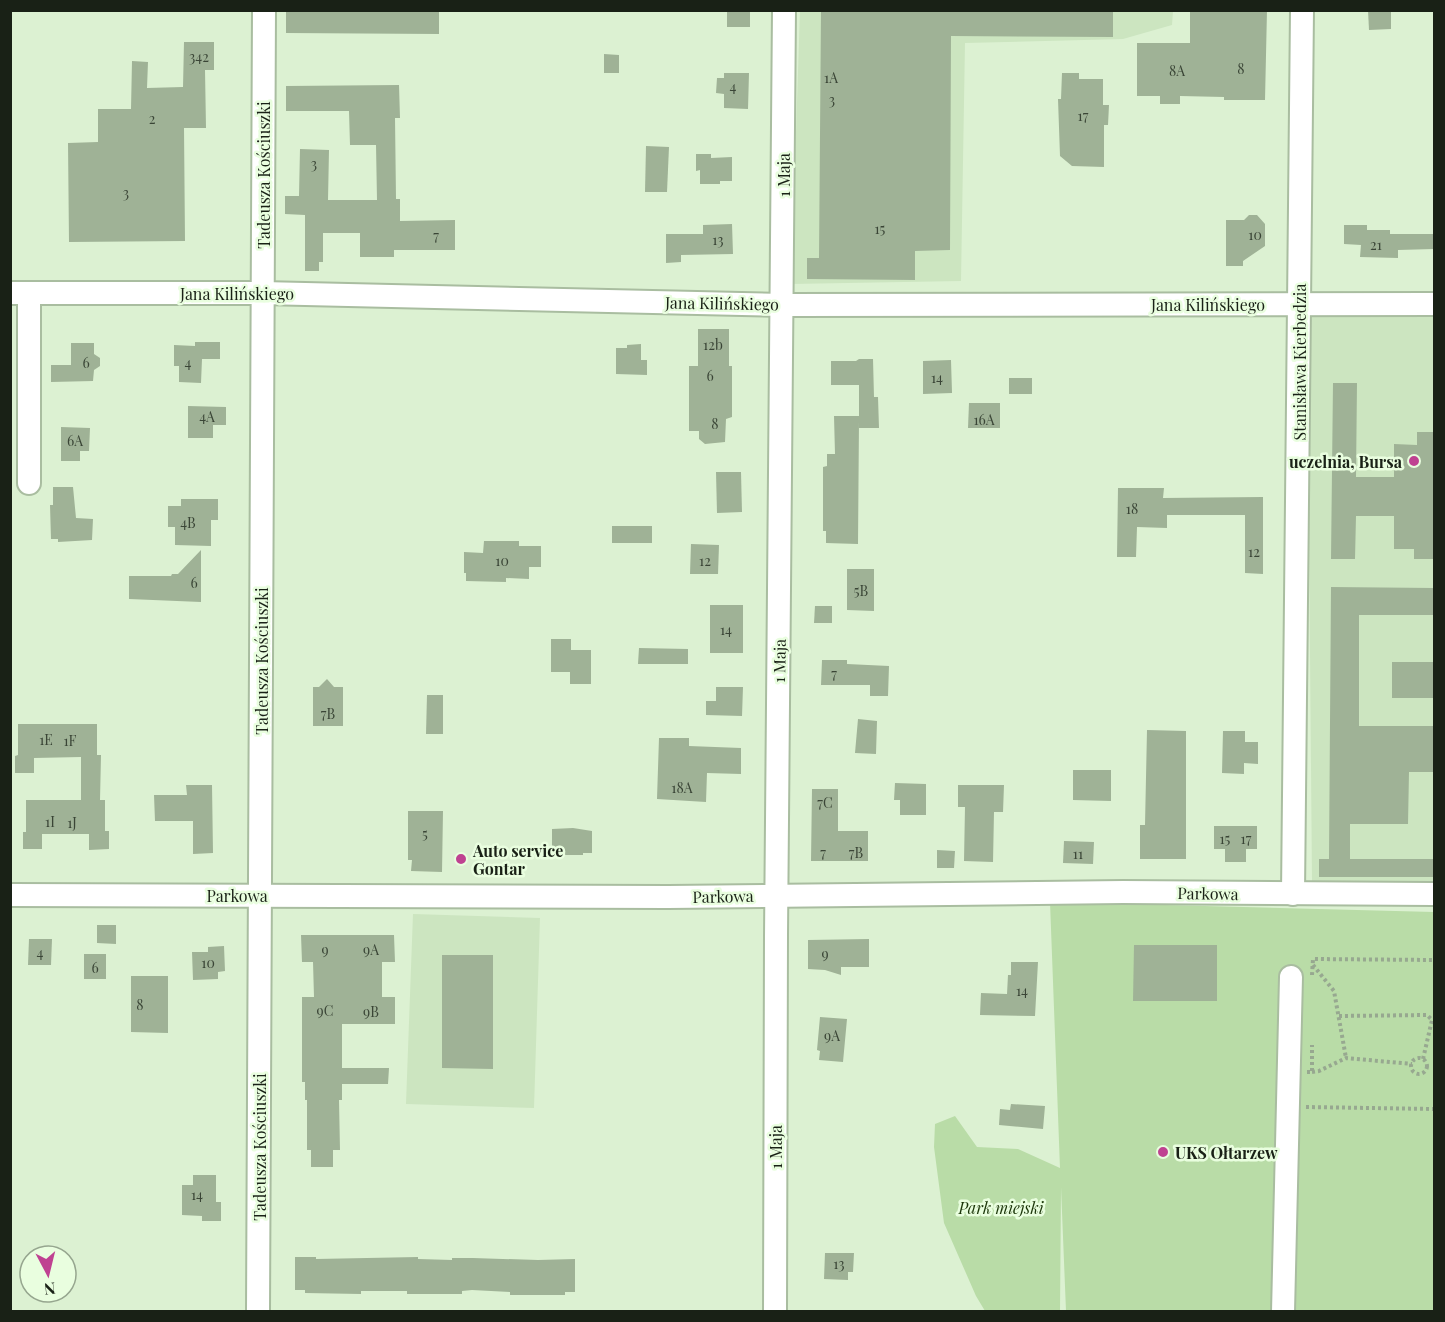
<svg xmlns="http://www.w3.org/2000/svg" width="1445" height="1322" font-family="'Playfair Display',serif">
  <style>
    .built { fill: #cce5c0 }
    .green { fill: #b9dca7 }
    .building { fill: #9fb296 }
    .lines { fill: none; stroke-linecap: round; stroke-linejoin: round }
    .minor-casing { stroke: #a9bda0; stroke-width: 26 }
    .path { stroke: #97a890; stroke-width: 4; stroke-dasharray: 3 3; stroke-linecap: butt }
    .minor { stroke: #fff; stroke-width: 22 }
    .poi-dot { fill: #bf4291; stroke: #e9fedf; stroke-width: 2 }
    .labels { text-anchor: middle; dominant-baseline: central; stroke-width: 5; stroke-linejoin: round; paint-order: stroke }
    .number-label { font-size: 14px; fill: #3a4536 }
    .street-label { font-size: 16px; fill: #192116; stroke: #e9fedf }
    .poi-label { font-size: 16px; font-weight: bold; fill: #192116; stroke: #e9fedf; text-anchor: start }
    .park-label { font-size: 16px; font-style: italic; fill: #1b3509; stroke: #e9fedf }
  </style>
  <rect width="100%" height="100%" fill="#dcf1d2"/>
  <g class="built">
    <polygon points="800,11 1173,11 1172,25 1123,39 965,43 961,281 791,284"/>
    <polygon points="1307,311 1434,311 1434,881 1312,881"/>
    <polygon points="413,914 540,918 534,1108 406,1104"/>
  </g>
  <polygon class="green" points="1050,902 1434,912 1434,1311 1066,1311 1061,1187 1060,1311 985,1311 976,1296 944,1223 934,1147 935,1124 955,1116 977,1147 1018,1149 1060,1168"/>
  <g class="building">
    <polygon points="286,10 439,10 439,34 286,33"/>
    <rect x="727" y="10" width="23" height="17"/>
    <polygon points="821,10 1113,10 1113,37 951,36 950,250 915,251 915,280 807,279 807,258 819,258"/>
    <polygon points="1190,10 1267,10 1265,100 1224,100 1224,97 1180,96 1180,104 1160,104 1160,96 1137,96 1137,43 1190,43"/>
    <polygon points="1368,10 1391,10 1391,29 1369,30"/>
    <polygon points="184,42 214,42 214,70 205,70 206,128 184,128 185,241 69,242 68,143 98,142 98,109 131,109 132,61 148,62 147,88 183,87"/>
    <polygon points="604,54 619,55 619,73 604,73"/>
    <polygon points="724,73 749,73 748,109 724,108 724,94 716,93 717,78 724,78"/>
    <polygon points="1062,73 1079,73 1079,79 1103,79 1103,105 1109,105 1108,125 1104,125 1104,167 1072,166 1060,156 1058,99 1061,99"/>
    <polygon points="399,85 400,118 395,118 396,199 400,199 400,221 455,220 455,250 394,250 394,257 360,257 360,233 323,233 323,262 319,262 319,271 305,271 305,215 285,214 285,196 299,196 300,149 329,150 328,200 377,200 376,145 350,145 349,111 286,111 286,86"/>
    <polygon points="646,146 669,147 667,192 645,192"/>
    <polygon points="696,154 711,154 711,158 732,157 732,181 720,181 720,184 700,184 700,170 696,171"/>
    <polygon points="1249,215 1257,215 1265,224 1265,246 1243,261 1243,266 1226,266 1226,220 1244,220"/>
    <polygon points="732,224 733,254 681,255 681,262 666,263 666,234 703,234 703,225"/>
    <polygon points="1344,225 1367,225 1367,230 1390,230 1390,234 1434,234 1434,249 1398,250 1398,258 1360,257 1361,245 1344,244"/>
    <polygon points="698,329 729,329 729,366 732,366 732,417 726,419 725,442 705,444 699,439 699,431 689,431 689,366 698,366"/>
    <polygon points="195,342 220,342 220,359 202,359 201,383 179,382 179,366 174,366 174,345 195,346"/>
    <polygon points="71,343 94,343 94,354 100,358 100,366 94,370 93,381 51,382 51,365 71,365"/>
    <polygon points="641,344 641,360 647,360 647,375 616,374 616,348 627,348 627,345"/>
    <polygon points="859,359 873,359 874,397 878,397 879,428 859,428 859,420 858,544 826,543 826,531 823,531 823,467 827,466 827,454 835,454 834,416 859,416 859,385 831,385 831,361 856,361"/>
    <polygon points="951,360 952,393 923,394 923,361"/>
    <rect x="1009" y="378" width="23" height="16"/>
    <polygon points="1333,383 1357,383 1356,477 1394,477 1394,444 1417,445 1417,432 1434,432 1433,559 1414,559 1414,549 1394,549 1394,516 1356,516 1355,559 1331,559"/>
    <polygon points="969,403 1000,403 1000,428 968,428"/>
    <polygon points="188,406 226,407 226,425 213,425 213,438 188,438"/>
    <polygon points="61,427 90,428 89,451 80,451 80,461 61,461"/>
    <polygon points="716,472 741,472 742,512 717,513"/>
    <polygon points="53,487 73,487 76,518 93,519 92,540 58,542 58,539 51,539 50,505 53,505"/>
    <polygon points="1118,488 1164,488 1163,498 1263,497 1263,574 1245,573 1245,515 1167,515 1167,528 1137,527 1136,557 1117,557"/>
    <polygon points="181,499 218,499 218,520 211,520 211,546 175,545 175,527 168,527 168,506 181,506"/>
    <rect x="612" y="526" width="40" height="17"/>
    <polygon points="484,541 519,541 519,546 541,546 541,567 529,567 529,579 506,578 506,582 466,581 466,573 464,573 464,552 483,553"/>
    <polygon points="691,544 719,545 718,574 690,574"/>
    <polygon points="201,550 201,602 129,599 129,576 171,576 172,574 178,574"/>
    <polygon points="847,569 874,569 874,611 847,610"/>
    <polygon points="1331,587 1434,588 1434,615 1359,615 1359,726 1434,726 1434,772 1409,772 1408,824 1350,824 1350,859 1434,859 1434,877 1319,877 1319,859 1329,859"/>
    <rect x="710" y="605" width="33" height="48"/>
    <polygon points="815,606 832,606 832,623 814,623"/>
    <polygon points="551,639 571,639 571,650 591,650 591,684 570,684 570,672 551,672"/>
    <polygon points="639,648 688,649 688,664 638,664"/>
    <polygon points="822,660 847,660 847,664 889,666 888,696 870,696 870,685 821,685"/>
    <rect x="1392" y="662" width="42" height="36"/>
    <polygon points="327,679 334,687 343,687 343,726 313,726 313,687 319,687"/>
    <polygon points="716,687 743,687 742,716 706,715 706,701 716,701"/>
    <polygon points="427,695 443,695 443,734 426,734"/>
    <polygon points="858,719 877,721 876,754 855,753"/>
    <polygon points="18,724 97,724 97,755 101,755 100,800 105,800 105,831 109,831 109,849 89,850 89,834 42,834 42,849 23,849 23,832 26,832 26,800 81,800 81,757 34,758 34,773 15,773 15,756 18,755"/>
    <polygon points="1147,730 1186,731 1186,859 1140,859 1140,825 1145,825"/>
    <polygon points="1223,731 1245,731 1245,742 1258,742 1258,764 1244,763 1244,774 1222,773"/>
    <polygon points="659,738 689,738 689,746 741,748 741,774 707,773 706,802 657,799"/>
    <polygon points="1073,770 1111,770 1111,801 1073,800"/>
    <polygon points="895,783 926,784 926,815 900,815 900,800 894,800"/>
    <polygon points="186,785 212,785 213,853 193,854 193,821 155,821 154,795 187,795"/>
    <polygon points="958,785 1004,785 1003,812 994,812 993,862 964,861 965,807 958,807"/>
    <polygon points="812,789 838,789 838,831 868,831 868,861 811,861"/>
    <polygon points="408,811 443,811 442,872 411,871 412,860 408,860"/>
    <polygon points="1214,826 1257,826 1257,849 1246,849 1246,862 1225,862 1225,849 1214,849"/>
    <polygon points="573,828 592,831 592,853 583,853 583,855 552,855 552,829"/>
    <polygon points="1064,841 1094,842 1093,864 1063,863"/>
    <polygon points="937,850 955,851 954,868 937,868"/>
    <polygon points="97,925 116,925 116,944 97,943"/>
    <polygon points="301,935 394,935 395,962 382,962 382,997 395,997 395,1024 342,1024 342,1068 389,1068 388,1084 342,1084 342,1100 339,1100 340,1150 333,1150 333,1167 311,1167 311,1150 307,1150 307,1100 305,1100 305,1082 302,1082 302,997 314,997 313,962 302,962"/>
    <polygon points="29,939 52,939 51,965 28,965"/>
    <polygon points="869,939 869,967 841,967 841,975 825,970 808,969 808,940"/>
    <polygon points="1134,945 1217,945 1217,1001 1133,1001"/>
    <polygon points="224,946 225,971 218,972 218,979 193,980 192,952 208,952 208,947"/>
    <rect x="84" y="954" width="22" height="25"/>
    <polygon points="442,955 493,955 493,1069 442,1068"/>
    <polygon points="1011,962 1038,962 1035,1016 980,1015 981,993 1007,994 1008,975 1011,975"/>
    <polygon points="131,976 168,976 168,1033 131,1032"/>
    <polygon points="820,1017 847,1019 843,1062 819,1060 820,1051 817,1050"/>
    <polygon points="1011,1104 1045,1106 1043,1129 999,1125 1000,1109 1010,1110"/>
    <polygon points="193,1175 216,1175 216,1202 221,1202 221,1221 202,1221 202,1216 182,1215 182,1185 193,1185"/>
    <polygon points="825,1253 854,1253 853,1272 848,1272 848,1280 824,1279"/>
    <polygon points="295,1257 316,1257 316,1259 418,1257 418,1259 452,1260 452,1258 473,1258 538,1260 575,1259 575,1292 565,1292 565,1295 510,1295 510,1292 472,1290 462,1291 462,1294 407,1294 407,1291 361,1291 361,1294 305,1293 305,1290 295,1290"/>
  </g>
  <g class="lines">
    <g class="minor-casing">
      <g id="minor">
        <polyline points="10,293 262,293 783,305 1434,304"/>
        <polyline points="29,483 29,293"/>
        <polyline points="1293,894 1302,10"/>
        <polyline points="10,895 668,897 1123,892 1434,894"/>
        <polyline points="258,1312 264,10"/>
        <polyline points="775,1312 776,936 784,10"/>
        <polyline points="1283,1312 1291,977"/>
      </g>
    </g>
    <g class="path">
      <polyline points="1313,965 1334,991 1346,1058"/>
      <polyline points="1312,975 1313,959 1434,960"/>
      <polyline points="1339,1016 1427,1015 1432,1020 1423,1059"/>
      <circle cx="1419" cy="1066" r="8"/>
      <polyline points="1307,1072 1312,1072 1312,1045"/>
      <polyline points="1312,1072 1319,1071 1346,1058 1412,1064"/>
      <polyline points="1306,1107 1434,1109"/>
    </g>
    <use href="#minor" class="minor"/>
  </g>
  <g class="poi-dot">
    <circle cx="1414" cy="461" r="6"/>
    <circle cx="461" cy="859" r="6"/>
    <circle cx="1163" cy="1152" r="6"/>
  </g>
  <g class="labels">
    <g class="number-label">
      <text x="199" y="56">342</text>
      <text x="1241" y="68">8</text>
      <text x="1177" y="70">8A</text>
      <text x="831" y="77">1A</text>
      <text x="733" y="86">4</text>
      <text x="832" y="99">3</text>
      <text x="1083" y="115">17</text>
      <text x="152" y="118">2</text>
      <text x="314" y="163">3</text>
      <text x="126" y="192">3</text>
      <text x="880" y="228">15</text>
      <text x="1255" y="234">10</text>
      <text x="436" y="235">7</text>
      <text x="718" y="239">13</text>
      <text x="1376" y="244">21</text>
      <text x="713" y="344">12b</text>
      <text x="86" y="362">6</text>
      <text x="188" y="362">4</text>
      <text x="710" y="375">6</text>
      <text x="937" y="377">14</text>
      <text x="207" y="416">4A</text>
      <text x="984" y="419">16A</text>
      <text x="715" y="423">8</text>
      <text x="75" y="440">6A</text>
      <text x="1132" y="508">18</text>
      <text x="188" y="522">4B</text>
      <text x="1254" y="551">12</text>
      <text x="502" y="560">10</text>
      <text x="705" y="560">12</text>
      <text x="194" y="582">6</text>
      <text x="861" y="590">5B</text>
      <text x="726" y="629">14</text>
      <text x="834" y="673">7</text>
      <text x="328" y="713">7B</text>
      <text x="46" y="739">1E</text>
      <text x="70" y="740">1F</text>
      <text x="682" y="787">18A</text>
      <text x="825" y="802">7C</text>
      <text x="50" y="821">1I</text>
      <text x="72" y="822">1J</text>
      <text x="425" y="833">5</text>
      <text x="1225" y="838">15</text>
      <text x="1246" y="838">17</text>
      <text x="823" y="852">7</text>
      <text x="856" y="852">7B</text>
      <text x="1078" y="853">11</text>
      <text x="325" y="949">9</text>
      <text x="371" y="949">9A</text>
      <text x="40" y="952">4</text>
      <text x="825" y="953">9</text>
      <text x="208" y="962">10</text>
      <text x="95" y="967">6</text>
      <text x="1022" y="990">14</text>
      <text x="140" y="1004">8</text>
      <text x="325" y="1010">9C</text>
      <text x="371" y="1011">9B</text>
      <text x="832" y="1035">9A</text>
      <text x="197" y="1194">14</text>
      <text x="839" y="1263">13</text>
    </g>
    <g class="street-label">
      <text transform="translate(263 175) rotate(-90)">Tadeusza Kościuszki</text>
      <text transform="translate(783 175) rotate(-90)">1 Maja</text>
      <text x="237" y="293">Jana Kilińskiego</text>
      <text transform="translate(722 303) rotate(1)">Jana Kilińskiego</text>
      <text x="1208" y="304">Jana Kilińskiego</text>
      <text transform="translate(1299 362) rotate(-90)">Stanisława Kierbedzia</text>
      <text transform="translate(261 661) rotate(-90)">Tadeusza Kościuszki</text>
      <text transform="translate(779 661) rotate(-89)">1 Maja</text>
      <text transform="translate(1208 893) rotate(1)">Parkowa</text>
      <text x="237" y="895">Parkowa</text>
      <text transform="translate(723 896) rotate(-1)">Parkowa</text>
      <text transform="translate(259 1147) rotate(-90)">Tadeusza Kościuszki</text>
      <text transform="translate(775 1147) rotate(-90)">1 Maja</text>
    </g>
    <g class="poi-label">
      <text x="1402" y="461" text-anchor="end">uczelnia, Bursa</text>
      <text x="473" y="850">Auto service<tspan x="473" dy="18">Gontar</tspan></text>
      <text x="1175" y="1152">UKS Ołtarzew</text>
    </g>
    <g class="park-label">
      <text x="1001" y="1207">Park miejski</text>
    </g>
  </g>
  <rect width="1445" height="1322" fill="none" stroke="#192116" stroke-width="24"/>
  <g transform="translate(48 1274) rotate(173)"><circle r="28" fill="#e9fedf" stroke="#96a68f" stroke-width="1.5"/>
  <path d="M0-4.5L10 22L0 15L-10 22Z" fill="#bf4291"/>
  <text y="-9" font-size="16" font-weight="bold" text-anchor="middle" fill="#192116">N</text>
  </g>
</svg>
